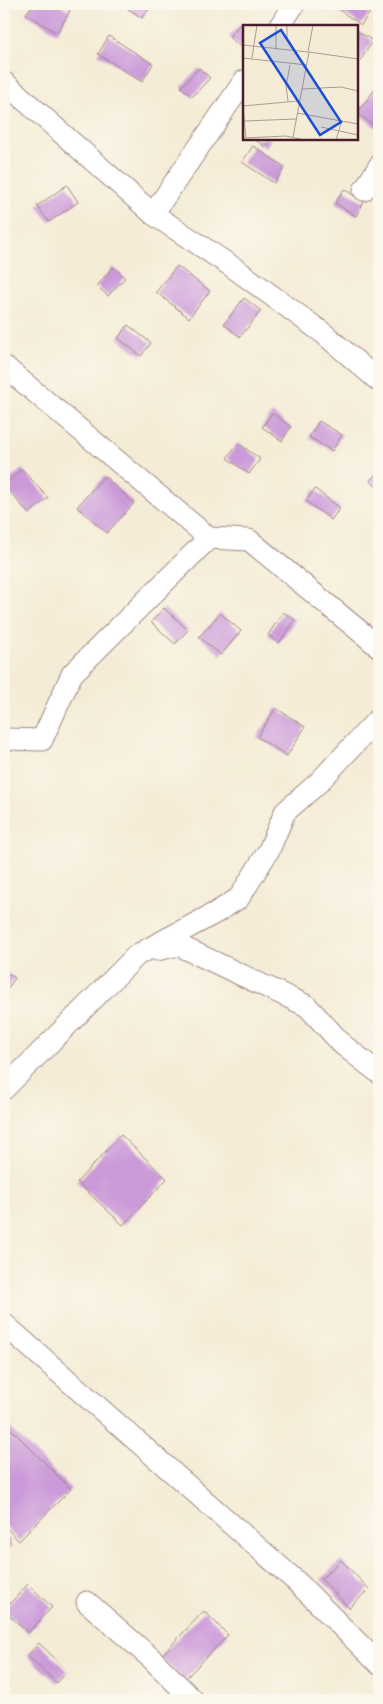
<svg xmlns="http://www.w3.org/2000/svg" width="383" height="1704" font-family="Alegreya,serif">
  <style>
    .building { fill: #ca99d9 }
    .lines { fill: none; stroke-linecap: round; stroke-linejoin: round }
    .street-casing { stroke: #9f8680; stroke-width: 23 }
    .street { stroke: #fff; stroke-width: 21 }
    .inset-road { fill: none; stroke: #b09a92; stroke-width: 1 }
    .view { fill: #1d4ed8; fill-opacity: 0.15; stroke: #1d4ed8; stroke-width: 2.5 }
    .inset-edge { fill: none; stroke: #4a1f2b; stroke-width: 2.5 }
  </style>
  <rect width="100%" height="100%" fill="#fbf7ec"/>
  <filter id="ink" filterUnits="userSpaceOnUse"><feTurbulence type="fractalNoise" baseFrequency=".02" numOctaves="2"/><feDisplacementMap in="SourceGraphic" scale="10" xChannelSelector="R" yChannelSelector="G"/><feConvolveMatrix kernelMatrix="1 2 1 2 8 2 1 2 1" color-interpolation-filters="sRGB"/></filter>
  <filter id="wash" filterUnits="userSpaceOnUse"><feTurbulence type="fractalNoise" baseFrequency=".0096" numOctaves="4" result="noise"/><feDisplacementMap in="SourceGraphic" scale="20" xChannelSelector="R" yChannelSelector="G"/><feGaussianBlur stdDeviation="1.12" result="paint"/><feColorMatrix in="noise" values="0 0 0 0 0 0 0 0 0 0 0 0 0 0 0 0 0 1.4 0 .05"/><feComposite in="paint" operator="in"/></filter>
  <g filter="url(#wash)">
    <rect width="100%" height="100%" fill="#f4ecd6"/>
    <g id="blocks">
      <g class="building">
        <polygon points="33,4 58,4 70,11 57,33 26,14"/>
        <polygon points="126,4 152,4 142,18 124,6"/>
        <polygon points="331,4 358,4 370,12 361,25"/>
        <polygon points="240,24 244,28 244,50 229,37"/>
        <polygon points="359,32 373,41 357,65 357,35"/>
        <polygon points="109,36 153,64 142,82 98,54"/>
        <polygon points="199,68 210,78 192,97 181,87"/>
        <polygon points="379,84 379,125 377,128 357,113"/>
        <polygon points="254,139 271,139 266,147"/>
        <polygon points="253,146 285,167 274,183 242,162"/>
        <polygon points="67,185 78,202 49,222 37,206"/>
        <polygon points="344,189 364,202 356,216 335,203"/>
        <polygon points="177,266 210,291 189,318 156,292"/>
        <polygon points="113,267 125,278 108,296 97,286"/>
        <polygon points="244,298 261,311 240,337 224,324"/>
        <polygon points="128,325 151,343 141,356 118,338"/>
        <polygon points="272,413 291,427 282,441 262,427"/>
        <polygon points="319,421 342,435 332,451 309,437"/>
        <polygon points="238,443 260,459 249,474 227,458"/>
        <polygon points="22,469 48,498 29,514 4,485"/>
        <polygon points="379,470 379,489 370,481"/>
        <polygon points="104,476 134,503 107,533 77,507"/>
        <polygon points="315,489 340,508 331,520 306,501"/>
        <polygon points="164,608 188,630 175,644 151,622"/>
        <polygon points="283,612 295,620 279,643 268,635"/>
        <polygon points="220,613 241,631 221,655 199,637"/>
        <polygon points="276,708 305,727 287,756 257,737"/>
        <polygon points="4,971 15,978 4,994"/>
        <polygon points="121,1135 167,1179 123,1225 77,1182"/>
        <polygon points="11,1429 71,1489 19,1541 4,1525 4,1436"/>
        <polygon points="4,1535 11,1542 4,1550"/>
        <polygon points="341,1560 369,1589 349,1608 321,1579"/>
        <polygon points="28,1584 52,1607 28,1633 4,1610"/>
        <polygon points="204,1611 228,1635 184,1680 160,1657"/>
        <polygon points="39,1643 68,1671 57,1683 27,1656"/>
      </g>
    </g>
  </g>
  <g filter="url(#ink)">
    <use href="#blocks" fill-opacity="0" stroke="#9f8680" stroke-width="1"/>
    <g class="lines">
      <g class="street-casing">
        <g id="street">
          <polyline points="280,26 294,4"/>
          <polyline points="4,82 153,214 234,268 323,333 379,381"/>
          <polyline points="364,190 379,166"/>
          <polyline points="153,214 244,81"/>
          <polyline points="4,366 209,538 249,540 379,647"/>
          <polyline points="4,740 5,739 42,740 72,674 209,538"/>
          <polyline points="157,950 178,945 307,1006 343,1045 379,1073"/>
          <polyline points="4,1089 137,955 217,912 239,898 269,850 285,812 317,784 379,718"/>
          <polyline points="4,1324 297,1582 379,1664"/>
          <polyline points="87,1602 152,1659 193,1700"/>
        </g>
      </g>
      <use href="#street" class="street"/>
    </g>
  </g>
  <g transform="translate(243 25)">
    <rect width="115" height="115" fill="#f4ecd6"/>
    <path class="inset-road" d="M33,0V24M44,16V0M0,20L65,27L70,0M0,33L64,40M9,33L14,0M59,64L98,62L115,66M45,76L43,61L47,40M0,81L55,76M0,81L3,113M54,88L115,99M2,96L53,94M78,102L115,110M50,112L66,27L115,34M0,113L43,111L61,115M93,115L99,95"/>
    <path class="view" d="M38,5L98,97L77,110L17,18Z"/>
    <rect width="115" height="115" class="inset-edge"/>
  </g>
  <rect width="383" height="1704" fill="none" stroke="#fbf7ec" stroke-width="20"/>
</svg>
